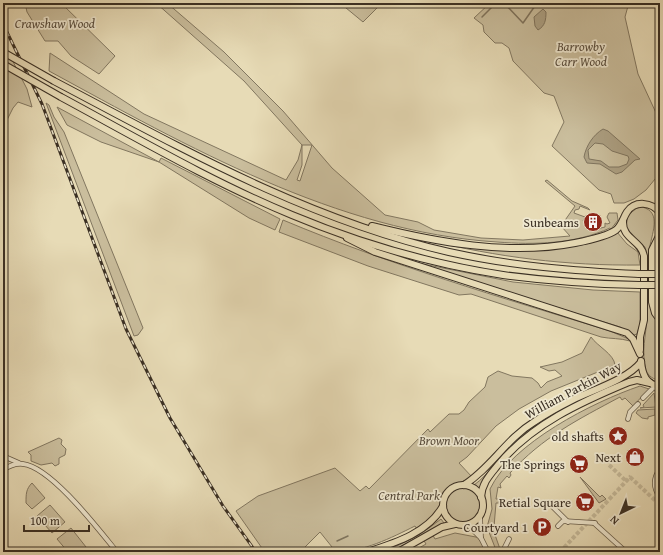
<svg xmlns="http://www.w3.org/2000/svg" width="663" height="555" font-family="'Gentium Book Plus',serif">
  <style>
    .green { fill: #cabe9d; stroke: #827760; fill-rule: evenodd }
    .water { fill: #ada184; stroke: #7f745e; fill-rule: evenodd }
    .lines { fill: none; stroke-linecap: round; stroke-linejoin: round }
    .stream { stroke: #7f745e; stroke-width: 1.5 }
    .minor-tunnel { stroke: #c5b999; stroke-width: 4; stroke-dasharray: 4 2; stroke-linecap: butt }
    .minor-casing { stroke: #665b48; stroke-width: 5.5 }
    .highway-casing { stroke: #3b3024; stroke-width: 8 }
    .minor { stroke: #efe8d0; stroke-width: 4 }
    .highway { stroke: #e7dbb6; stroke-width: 6 }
    .rail-casing { stroke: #3b3024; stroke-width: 3 }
    .rail { stroke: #efe8d0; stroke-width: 1.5; stroke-dasharray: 4.5; stroke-linecap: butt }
    .highway-bridge-casing { stroke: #3b3024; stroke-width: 8; stroke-linecap: butt }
    .highway-bridge { stroke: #e7dbb6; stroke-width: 6 }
    .labels { text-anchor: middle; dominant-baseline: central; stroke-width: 3.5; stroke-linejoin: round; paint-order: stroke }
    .park-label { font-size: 13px; font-style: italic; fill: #584c3c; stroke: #efe8d0 }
    .poi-label { font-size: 13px; fill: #3b3024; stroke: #efe8d0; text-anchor: end }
    .street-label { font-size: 13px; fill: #3b3024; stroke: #efe8d0 }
  </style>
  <rect width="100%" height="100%" fill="#e7dbb6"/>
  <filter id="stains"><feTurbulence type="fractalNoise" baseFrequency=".005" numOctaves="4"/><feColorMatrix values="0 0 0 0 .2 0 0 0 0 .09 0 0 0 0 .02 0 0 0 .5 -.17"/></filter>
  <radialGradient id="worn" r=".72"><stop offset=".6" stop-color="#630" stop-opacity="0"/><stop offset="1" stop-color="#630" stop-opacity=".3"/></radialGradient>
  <g class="green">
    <polygon points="25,3 61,3 115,56 99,74 71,56 58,41 45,41 27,12"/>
    <path d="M156,3H167L224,52L283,111L332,168L385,215L418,222L434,230L481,238L523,240L570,236L561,226L575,206L545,181L547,180L572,201L588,208L590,210L580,206L579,209L575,210L574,213L585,217L583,221L597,229L605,227V223L607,224L610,223L607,217L609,213H617L618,220L611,229L610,228C575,244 535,245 497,242C337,232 187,146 49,71L50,53L144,114L286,180L298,160L302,145L244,81ZM302,145H312L300,181L297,180L302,165Z"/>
    <polygon points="340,3 382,3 363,22"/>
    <polygon points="490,3 626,3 628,6 625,17 638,74 657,115 660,142 660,173 646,190 634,199 624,203 614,203 611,194 599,190 552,146 564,122 554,96 544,93 513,61 509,48 502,43 495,43 484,32 483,25 474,18"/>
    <polygon points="3,42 27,89 32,107 18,102 13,108 3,128"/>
    <polygon points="46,103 49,105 54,117 64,132 143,328 138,335 134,336"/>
    <polygon points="57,107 159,162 161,158 280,219 275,230 249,218 159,162 101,142 67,125"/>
    <path d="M642,207C663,212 651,235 649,251C647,271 646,310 660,325V380C654,380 648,376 646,370C641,352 646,335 647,318C648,295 649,269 645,247L632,236L626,227L628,215L637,208Z"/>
    <path d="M283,220C390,265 500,297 610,331L631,340L630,341C620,338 611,339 601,337L471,294L459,295L368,266L279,232Z"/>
    <path d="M617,232L627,244L638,252L640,265C567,266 497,257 427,240C480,244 571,261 617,232Z"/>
    <polygon points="408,261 513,282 593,290 640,292 640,324 637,334 634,335 620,327"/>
    <path d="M591,337C597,346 614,354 615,365L551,391L519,409L496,426L467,457L459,463L472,477L447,489L443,496L439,510L426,524L429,528L441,519L444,523L430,530L435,539L455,533L481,538L487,552H412L426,544L421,536L390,552H378L399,545L420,534L415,526C391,538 363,552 336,552L320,532L300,552L264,551L236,511L258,496L335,468L360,491L366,486L369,489L428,429L430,432L449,414H459L464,410L469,402L485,387L488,377L498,371L512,376L532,378L538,383L541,388L547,382L562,376L555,370L549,371L540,367L562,362L582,353Z"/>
    <path d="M627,377L628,379C595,395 556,409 527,432C508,448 494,470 480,489L474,485C490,474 500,454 515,440C548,412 588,395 627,377Z"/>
    <path d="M640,386L649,389L633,406L625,398L622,400L620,397C577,420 543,437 510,473L511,475L509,478L507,476L500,484L501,488L498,487L496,499H499V503H496L494,527H497V531L494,532L500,549L503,548L504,551L496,550L487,527L492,509L490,489C512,443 593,402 640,386Z"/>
    <polygon points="654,393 656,407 640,408 644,407 643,405"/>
    <polygon points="655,409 655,415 648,417 648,419 642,418 636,413 638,410"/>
    <polygon points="59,438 62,440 61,444 66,449 65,455 59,458 59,464 55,466 52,463 41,465 31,461 31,455 28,452"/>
    <polygon points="580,477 600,497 602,495 606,499 599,503"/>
    <path d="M32,483L45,498L32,509L26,503C26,494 26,489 32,483Z"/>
    <circle cx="463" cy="505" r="17"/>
    <polygon points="50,505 65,522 52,533 37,516"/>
    <polygon points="71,528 86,547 80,552 68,552 57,539"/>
  </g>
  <g class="water">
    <path d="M543,9L546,12C546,20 545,26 538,30L535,26L534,17Z"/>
    <path d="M603,129L608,131L640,159L635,160L622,172L616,174L600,164L587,163L584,157C586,146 593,135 603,129ZM595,143L603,144L612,151L628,156L629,159L627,164L619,167H609L601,161L589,159L588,150Z"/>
  </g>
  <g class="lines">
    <g class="stream">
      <polyline points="504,3 523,23 537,3"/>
      <polyline points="482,17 496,3"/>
      <polyline points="337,541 348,536"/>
      <polyline points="311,552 315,550"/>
    </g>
    <g class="minor-tunnel">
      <polyline points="610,460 608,464 626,481"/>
      <polyline points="630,477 660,505"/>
      <polyline points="560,552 631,476"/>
    </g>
    <g class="minor-casing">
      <g id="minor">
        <polyline points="653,385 658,391 660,400"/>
        <polyline points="643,398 652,389"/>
        <polyline points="628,419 630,412 638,404"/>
        <polyline points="3,456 19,463"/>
        <path d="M660,469C653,478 653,488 660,497"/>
        <path d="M3,470C9,466 15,463 23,464C51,467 99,530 117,552"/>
        <polyline points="553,507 568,522"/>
        <polyline points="480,516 481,538 488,552"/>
        <polyline points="594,523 626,552"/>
        <polyline points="468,525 481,538"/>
        <polyline points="558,526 563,521 595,523"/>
        <polyline points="505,547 509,539"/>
      </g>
    </g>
    <g class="highway-casing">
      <g id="highway">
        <path d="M54,81C181,148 308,220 449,252C512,266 575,271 639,274"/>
        <path d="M61,97C137,138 212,182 292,215C359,243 432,264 503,275C548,281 594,284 639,285"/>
        <path d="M623,221C622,239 641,240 644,256V320L640,337V350"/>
        <path d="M372,226C436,242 509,256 575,243C585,241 608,236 616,230C622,225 623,218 627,212C635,200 652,202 660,213"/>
        <polyline points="660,234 652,250 652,302 655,313 660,320"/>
        <polyline points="347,238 375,252 627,333 633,339 640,354"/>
        <path d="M641,361C642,374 646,385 660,386"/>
        <path d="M464,485C491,468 506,439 534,422C547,413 560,406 574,399C593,390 628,379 641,362"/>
        <circle cx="463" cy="505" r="20"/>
        <path d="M481,497C482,483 490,475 498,465C532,424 581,402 629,382L637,380L650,383"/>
        <path d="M367,552C395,543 428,533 443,506"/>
        <polyline points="398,552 442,527 455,524"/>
      </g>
    </g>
    <use href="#minor" class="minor"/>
    <use href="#highway" class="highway"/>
    <g class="rail-casing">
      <polyline id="rail" points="3,24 42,104 126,329 170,418 223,506 256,552"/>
    </g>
    <use href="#rail" class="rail"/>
    <g class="highway-bridge-casing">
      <g id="highway-bridge">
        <polyline points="3,52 54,81"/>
        <polyline points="3,64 61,97"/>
        <polyline points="639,274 657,274"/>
        <polyline points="639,285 657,285"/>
      </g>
    </g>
    <use href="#highway-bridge" class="highway-bridge"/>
  </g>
  <defs>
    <g id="building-disc" transform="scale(1)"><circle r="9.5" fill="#8f2418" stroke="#efe8d0"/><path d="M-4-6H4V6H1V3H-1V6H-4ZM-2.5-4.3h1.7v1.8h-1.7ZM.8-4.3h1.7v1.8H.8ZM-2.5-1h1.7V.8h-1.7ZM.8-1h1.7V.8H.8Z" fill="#fff"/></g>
    <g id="sight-disc" transform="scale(1)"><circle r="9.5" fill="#8f2418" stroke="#efe8d0"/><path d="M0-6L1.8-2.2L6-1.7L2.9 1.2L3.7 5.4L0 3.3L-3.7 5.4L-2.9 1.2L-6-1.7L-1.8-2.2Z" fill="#fff"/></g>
    <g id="shop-disc" transform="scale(1)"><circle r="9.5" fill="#8f2418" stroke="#efe8d0"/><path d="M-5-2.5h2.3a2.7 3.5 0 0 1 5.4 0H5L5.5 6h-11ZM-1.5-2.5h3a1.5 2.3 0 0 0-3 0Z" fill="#fff"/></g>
    <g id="supermarket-disc" transform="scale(1)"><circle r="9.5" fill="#8f2418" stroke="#efe8d0"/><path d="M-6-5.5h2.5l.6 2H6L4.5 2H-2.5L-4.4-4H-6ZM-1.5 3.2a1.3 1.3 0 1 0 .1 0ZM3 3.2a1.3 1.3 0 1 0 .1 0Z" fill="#fff"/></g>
    <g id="parking-disc" transform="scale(1)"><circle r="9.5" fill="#8f2418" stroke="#efe8d0"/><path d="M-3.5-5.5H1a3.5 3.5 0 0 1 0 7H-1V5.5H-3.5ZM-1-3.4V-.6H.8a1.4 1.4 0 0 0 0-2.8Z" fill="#fff"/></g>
  </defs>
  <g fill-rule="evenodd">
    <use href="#building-disc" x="593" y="222"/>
    <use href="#sight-disc" x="618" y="436"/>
    <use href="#shop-disc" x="635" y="457"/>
    <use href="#supermarket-disc" x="579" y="464"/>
    <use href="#supermarket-disc" x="585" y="502"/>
    <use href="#parking-disc" x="542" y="527"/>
  </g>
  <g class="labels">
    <g class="park-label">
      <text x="55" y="23">Crawshaw Wood</text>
      <text x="581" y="46">Barrowby<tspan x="581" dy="15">Carr Wood</tspan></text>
      <text x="449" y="440">Brown Moor</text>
      <text x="409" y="495">Central Park</text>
    </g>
    <g class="poi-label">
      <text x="579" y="222">Sunbeams</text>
      <text x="604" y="436">old shafts</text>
      <text x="621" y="457">Next</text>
      <text x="565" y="464">The Springs</text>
      <text x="571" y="502">Retial Square</text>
      <text x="528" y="527">Courtyard 1</text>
    </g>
    <g class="street-label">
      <text transform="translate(573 390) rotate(-28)">William Parkin Way</text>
    </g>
  </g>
  <rect width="663" height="555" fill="none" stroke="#e7dbb6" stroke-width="16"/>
  <rect x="4" y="4" width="655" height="547" fill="none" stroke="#3b3024" stroke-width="2"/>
  <rect x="8" y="8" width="647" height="539" fill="none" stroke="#3b3024"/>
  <g transform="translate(621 513) rotate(223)" stroke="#efe8d0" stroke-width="3" paint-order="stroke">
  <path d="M0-3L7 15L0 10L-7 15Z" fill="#3b3024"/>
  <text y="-6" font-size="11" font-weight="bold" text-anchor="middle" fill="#3b3024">N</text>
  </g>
  <path d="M24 525v6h65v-6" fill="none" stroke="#3b3024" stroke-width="2"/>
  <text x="30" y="525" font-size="12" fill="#3b3024" stroke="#efe8d0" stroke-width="3" paint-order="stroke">100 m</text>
  <rect width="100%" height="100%" filter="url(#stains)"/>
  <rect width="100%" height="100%" fill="url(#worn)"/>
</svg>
